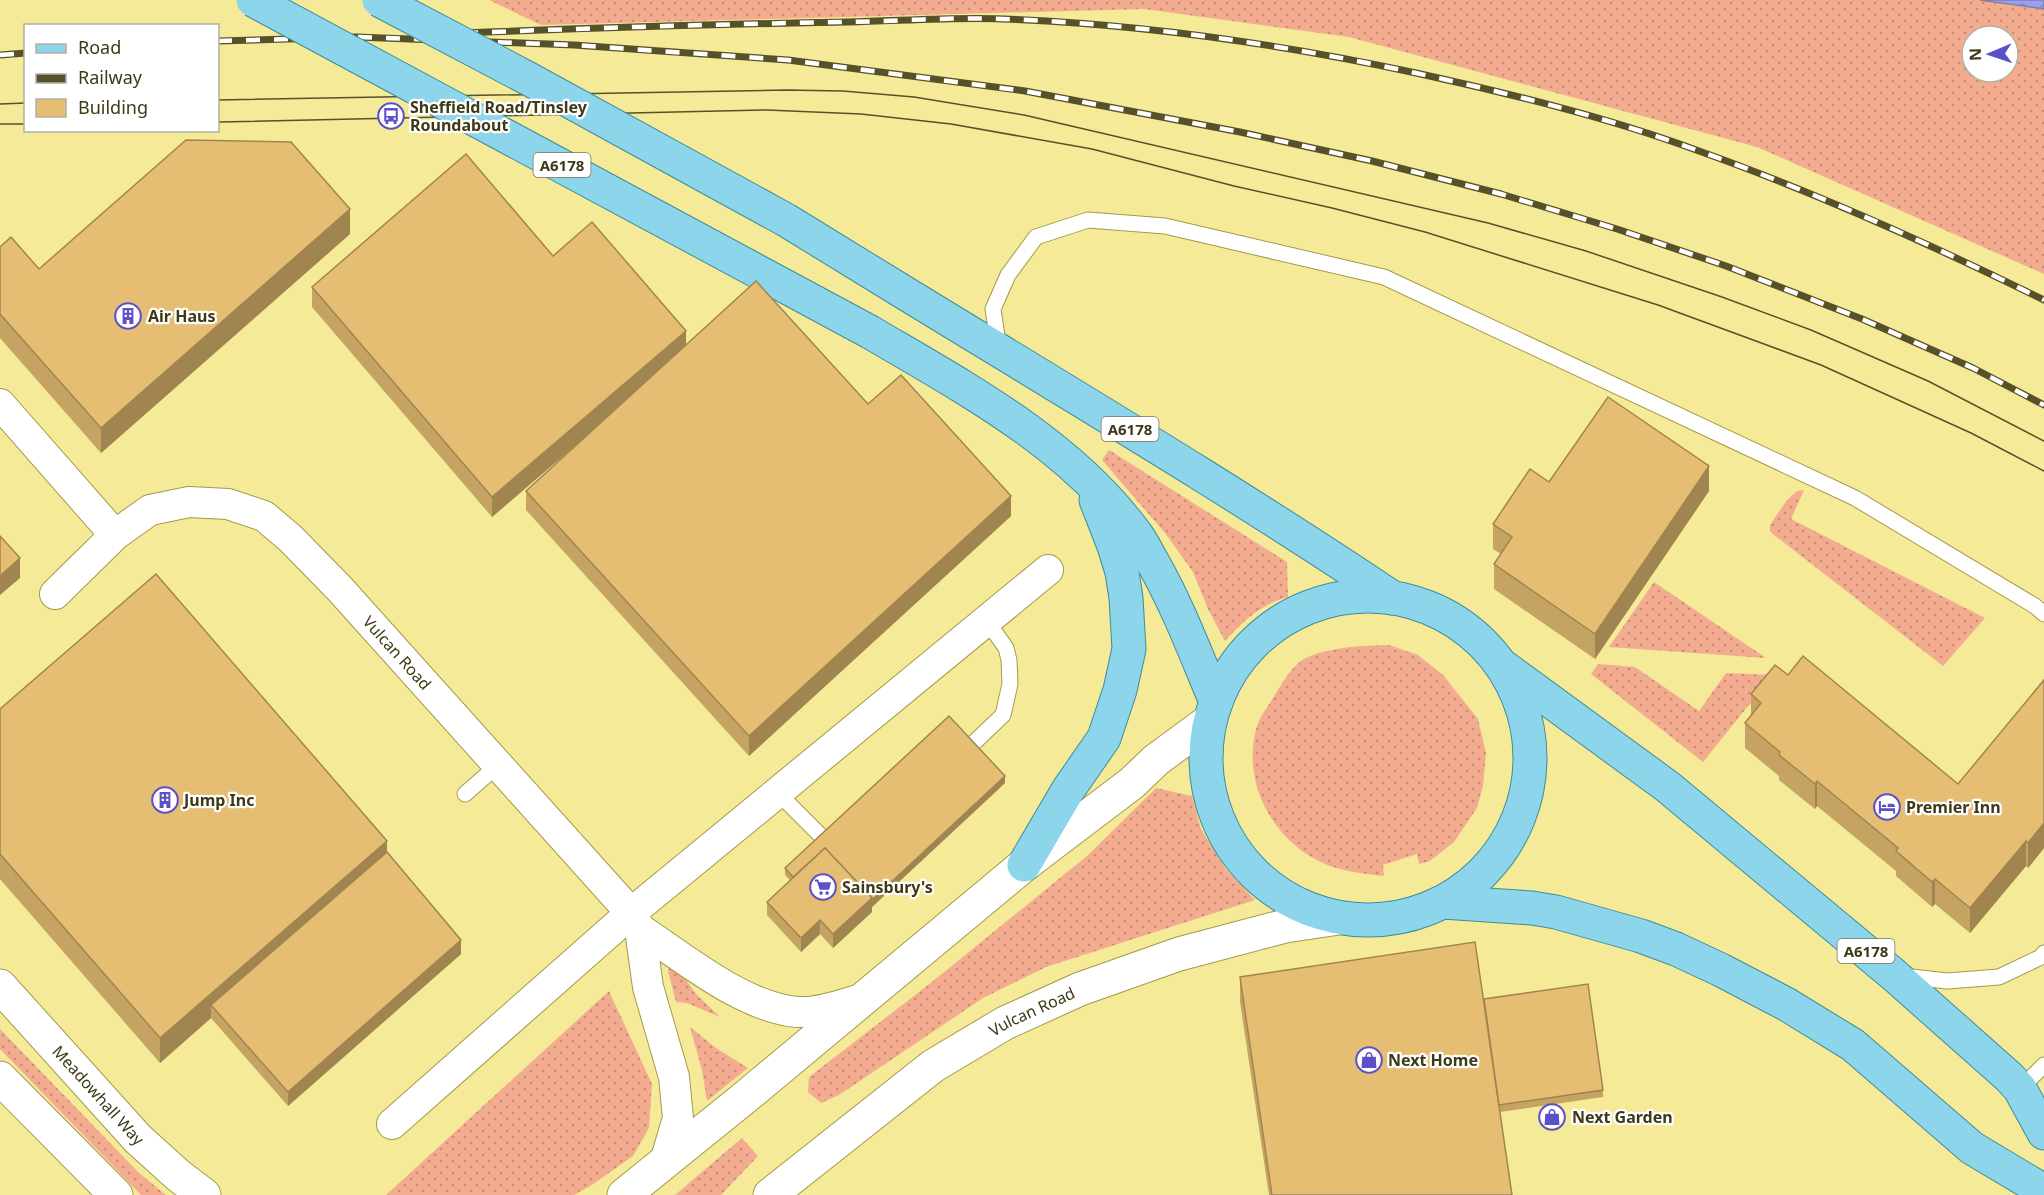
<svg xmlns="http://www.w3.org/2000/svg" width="2044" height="1195" font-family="'Noto Sans',sans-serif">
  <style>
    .grass { fill: url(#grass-dots); fill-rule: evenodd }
    .water { fill: url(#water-waves); stroke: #8080af; stroke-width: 1.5 }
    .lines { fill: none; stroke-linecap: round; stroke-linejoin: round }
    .service-casing { stroke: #a49a49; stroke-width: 17 }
    .minor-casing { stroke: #a49a49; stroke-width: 32 }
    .tertiary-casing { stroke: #a49a49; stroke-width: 35 }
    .primary-casing { stroke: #3f8c98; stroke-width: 35 }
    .service { stroke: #fff; stroke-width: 15 }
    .minor { stroke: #fff; stroke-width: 30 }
    .tertiary { stroke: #fff; stroke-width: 33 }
    .primary { stroke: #8cd5eb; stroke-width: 33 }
    .tram { stroke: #575129; stroke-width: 1.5 }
    .rail-casing { stroke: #575129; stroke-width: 7 }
    .rail { stroke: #fff; stroke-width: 4.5; stroke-dasharray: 14; stroke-linecap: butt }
    .primary-bridge-casing { stroke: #3f8c98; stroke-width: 35; stroke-linecap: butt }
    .primary-bridge { stroke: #8cd5eb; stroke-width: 33 }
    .wall { fill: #c5a363 }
    .shaded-wall { fill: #a08550 }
    .building { fill: #e5be73; stroke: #a08550; stroke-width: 1.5 }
    .labels { text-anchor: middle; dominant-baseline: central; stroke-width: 4.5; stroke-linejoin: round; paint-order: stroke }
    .shield { fill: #fff; stroke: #78745d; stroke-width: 1.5 }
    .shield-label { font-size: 15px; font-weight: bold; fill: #3e3917 }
    .poi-label { font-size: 16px; font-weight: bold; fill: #3e3917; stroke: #fff; text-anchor: start }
    .street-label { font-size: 16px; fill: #3e3917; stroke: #fff }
  </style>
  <defs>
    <pattern id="grass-dots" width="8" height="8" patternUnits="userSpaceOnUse" patternTransform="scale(1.5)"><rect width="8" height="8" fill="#f4ac90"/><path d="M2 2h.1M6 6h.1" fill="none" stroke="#c78d75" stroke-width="1.8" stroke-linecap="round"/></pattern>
    <pattern id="water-waves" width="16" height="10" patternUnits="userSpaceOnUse" patternTransform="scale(1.5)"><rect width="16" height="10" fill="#9c9ef0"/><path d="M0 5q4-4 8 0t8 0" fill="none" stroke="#8182c1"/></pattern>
  </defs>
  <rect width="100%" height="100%" fill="#f4ea98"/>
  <g class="grass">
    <path d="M489,0H1980L2044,9V274L1757,147L1349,37L1144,9L541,25ZM1972,36H2008V72H1972Z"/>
    <path d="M1109,450L1287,562L1288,597C1261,604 1244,620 1225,641L1208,609L1193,572L1165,533L1102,460Z"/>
    <polygon points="1804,490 1791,519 1985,618 1943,666 1774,535 1770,531 1770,525 1787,500 1797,491"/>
    <polygon points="1654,582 1766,658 1609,647"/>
    <path d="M1389,645L1418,655L1443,675L1478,719L1486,753L1483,786L1477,808L1454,842L1430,861L1419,864L1417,854L1383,865L1384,876C1365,874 1348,872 1330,866C1274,845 1240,783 1257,726C1260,716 1268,707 1273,698C1282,684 1292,664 1308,657C1335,646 1361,646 1389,645Z"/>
    <polygon points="1598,664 1635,667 1699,711 1726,673 1773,675 1703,762 1591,674"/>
    <polygon points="1156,788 1192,796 1201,829 1225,868 1255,900 1046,967 983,998 839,1095 821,1103 808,1092 809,1077 932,982 1087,856"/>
    <polygon points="674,967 678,969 696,994 720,1017 687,1003 676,1002 668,971 669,968"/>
    <polygon points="609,991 652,1084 649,1128 633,1156 592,1185 574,1195 386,1195"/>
    <polygon points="690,1027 716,1048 748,1068 707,1101 702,1070"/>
    <polygon points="0,1029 139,1173 166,1195 141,1195 0,1049"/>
    <polygon points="742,1138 758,1156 721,1195 675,1195"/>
  </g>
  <polygon class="water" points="1980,0 2044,0 2044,9"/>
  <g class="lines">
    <g class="service-casing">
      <g id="service">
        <polyline points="999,349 993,309 1008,275 1036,237 1088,220 1165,226 1384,277 1855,498 2035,606 2044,614"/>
        <polyline points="961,755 1003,715 1010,684 1009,660 1006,648 987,621"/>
        <polyline points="778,793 834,849"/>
        <polyline points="465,794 498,765"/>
        <polyline points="1903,976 1947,981 1999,977 2041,957 2044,953"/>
        <polyline points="2020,1089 2044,1065"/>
      </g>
    </g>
    <g class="minor-casing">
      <g id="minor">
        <polyline points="0,404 115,535"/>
        <path id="s1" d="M55,594L115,535L150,510L189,502L228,504L264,516L290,538L339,588L631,913L640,929L648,987L674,1077L678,1118L665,1162"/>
        <path d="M640,929C684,958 744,1008 798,1012C819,1013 841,1005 861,999"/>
        <polyline points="392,1124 631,913 1048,570"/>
      </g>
    </g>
    <g class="tertiary-casing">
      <g id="tertiary">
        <path id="s2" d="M0,986L138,1139L179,1176L204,1195"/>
        <polyline points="0,1078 116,1195"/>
        <polyline points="624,1195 743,1099 1024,865 1132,783 1156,760 1209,721"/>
        <path id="s3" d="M770,1195L933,1066L1005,1023L1080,989L1179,954L1285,926L1339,918"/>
      </g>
    </g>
    <g class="primary-casing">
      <g id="primary">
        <path d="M900,290C1065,391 1232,490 1393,598"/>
        <path d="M870,332C965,388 1069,443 1136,534C1142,542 1147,552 1152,561C1178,606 1196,655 1216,702"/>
        <circle cx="1368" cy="758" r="162"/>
        <polyline points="1504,667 1668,787 1894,975 2009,1077 2020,1089 2044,1133"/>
        <polyline points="1024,865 1068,790 1104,738 1120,690 1129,649 1126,598 1122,572 1114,546 1096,500"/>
        <polyline points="1443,902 1532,908 1556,912 1641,936 1676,949 1721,970 1786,1004 1853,1045 1972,1148 2044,1191"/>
      </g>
    </g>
    <use href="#service" class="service"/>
    <use href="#minor" class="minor"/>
    <use href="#tertiary" class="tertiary"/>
    <use href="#primary" class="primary"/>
    <g class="tram">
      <polyline points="218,100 786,90 843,91 914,97 1024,115 1488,223 1586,251 1722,297 1811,330 1928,381 2044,441"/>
      <polyline points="0,104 26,103"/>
      <polyline points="218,122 767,110 861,114 951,124 1092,149 1234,186 1332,208 1425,232 1658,305 1821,365 1971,433 2044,471"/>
      <polyline points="0,124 26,124"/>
    </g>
    <g class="rail-casing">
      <g id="rail">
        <path d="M464,33C592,28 720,24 848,22C899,21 952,17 1003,19C1142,24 1280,44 1416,73C1511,94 1607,117 1699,151C1817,193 1932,245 2044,300"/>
        <polyline points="218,41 356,37 574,45 788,60 1025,91 1240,132 1372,161 1501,194 1617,229 1726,266 1862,319 1973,368 2044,405"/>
        <polyline points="0,55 26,53"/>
      </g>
    </g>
    <use href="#rail" class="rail"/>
    <g class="primary-bridge-casing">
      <g id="primary-bridge">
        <polyline points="253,0 870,332"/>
        <polyline points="379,0 529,79 786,220 900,290"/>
      </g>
    </g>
    <use href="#primary-bridge" class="primary-bridge"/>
  </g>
  <g class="wall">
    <polygon points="350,234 101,453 0,338 0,247 39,269"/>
    <polygon points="553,256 686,345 868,404 1011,516 749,756 526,510 526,491 583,439 492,517 312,307 312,287"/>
    <polygon points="1549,482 1709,491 1595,659 1494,589 1494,564 1501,554 1493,549 1493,524"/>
    <polygon points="1788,675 1958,784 2044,680 2044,848 2028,868 2026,866 1970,933 1935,904 1932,907 1896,876 1896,871 1817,806 1815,809 1779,780 1779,776 1745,748 1745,723 1751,716 1751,694"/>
    <polygon points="0,709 387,852 461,954 288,1106 211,1018 160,1063 0,879"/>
    <polygon points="1005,783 872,907 872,912 833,948 820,934 801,952 767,915 767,902 790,880 785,875 785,868"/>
    <polygon points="1240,977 1484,999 1603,1090 1603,1097 1500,1112 1512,1195 1269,1195 1240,1002"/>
  </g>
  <g class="shaded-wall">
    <polygon points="350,209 350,234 101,453 101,428"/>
    <polygon points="686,331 686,350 492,517 492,497"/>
    <polygon points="1709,466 1709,491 1595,659 1595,634"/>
    <polygon points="1011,496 1011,516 749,756 749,736"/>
    <polygon points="20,558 20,578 0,595 0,576"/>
    <polygon points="1005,776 1005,783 872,907 872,912 833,948 833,934"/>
    <polygon points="1817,781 1817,806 1815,809 1815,784"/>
    <polygon points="2044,823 2044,848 2028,868 2028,843"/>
    <polygon points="387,841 387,866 211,1005 211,1018 160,1063 160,1038"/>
    <polygon points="2026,841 2026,866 1970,933 1970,908"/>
    <polygon points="1935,879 1935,904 1932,907 1932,882"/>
    <polygon points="820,920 820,934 801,952 801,938"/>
    <polygon points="461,940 461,954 288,1106 288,1092"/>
  </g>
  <g class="building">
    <polygon points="186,140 291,142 350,209 101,428 0,314 0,247 11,237 39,269"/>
    <polygon points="466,154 553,256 592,222 686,331 492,497 312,287"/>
    <polygon points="756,281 868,404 901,375 1011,496 749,736 526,491"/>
    <polygon points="1608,397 1709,466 1595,634 1494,564 1512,537 1493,524 1530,469 1549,482"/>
    <polygon points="0,536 20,558 0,576"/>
    <polygon points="156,574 387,841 160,1038 0,854 0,709"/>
    <polygon points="1803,656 1958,784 2044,680 2044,823 2028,843 2026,841 1970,908 1935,879 1932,882 1896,851 1898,848 1817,781 1815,784 1779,755 1780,752 1745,723 1761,703 1751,694 1775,665 1788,675"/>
    <polygon points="949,716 1005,776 872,900 872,898 825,848 793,877 785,868"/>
    <polygon points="825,848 872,898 833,934 820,920 801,938 767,902"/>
    <polygon points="387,852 461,940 288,1092 211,1005"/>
    <polygon points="1475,942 1512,1195 1272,1195 1240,977"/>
    <polygon points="1588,984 1603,1090 1499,1105 1484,999"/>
  </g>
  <defs>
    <g id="bus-ring" transform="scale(1.35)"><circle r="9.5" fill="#fff" stroke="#5b50c8" stroke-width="1.5"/><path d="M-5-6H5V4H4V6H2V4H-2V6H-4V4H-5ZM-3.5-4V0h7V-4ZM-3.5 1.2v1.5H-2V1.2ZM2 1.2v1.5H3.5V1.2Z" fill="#5b50c8"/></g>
    <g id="building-ring" transform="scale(1.35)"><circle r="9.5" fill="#fff" stroke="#5b50c8" stroke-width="1.5"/><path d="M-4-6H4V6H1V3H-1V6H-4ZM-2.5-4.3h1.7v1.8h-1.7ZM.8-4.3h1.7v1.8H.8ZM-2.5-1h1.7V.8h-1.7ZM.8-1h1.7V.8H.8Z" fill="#5b50c8"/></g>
    <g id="hotel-ring" transform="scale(1.35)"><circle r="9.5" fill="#fff" stroke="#5b50c8" stroke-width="1.5"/><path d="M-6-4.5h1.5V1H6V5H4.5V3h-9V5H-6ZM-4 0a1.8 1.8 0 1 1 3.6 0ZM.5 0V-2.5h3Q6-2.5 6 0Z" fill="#5b50c8"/></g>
    <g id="supermarket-ring" transform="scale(1.35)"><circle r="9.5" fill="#fff" stroke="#5b50c8" stroke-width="1.5"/><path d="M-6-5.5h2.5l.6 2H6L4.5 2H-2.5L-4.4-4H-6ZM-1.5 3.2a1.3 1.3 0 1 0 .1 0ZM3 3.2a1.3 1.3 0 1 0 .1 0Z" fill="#5b50c8"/></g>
    <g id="shop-ring" transform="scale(1.35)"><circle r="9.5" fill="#fff" stroke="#5b50c8" stroke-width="1.5"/><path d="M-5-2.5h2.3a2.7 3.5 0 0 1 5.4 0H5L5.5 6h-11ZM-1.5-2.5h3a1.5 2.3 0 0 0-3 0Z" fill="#5b50c8"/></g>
  </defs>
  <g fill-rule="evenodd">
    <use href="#bus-ring" x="391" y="116"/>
    <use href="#building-ring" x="128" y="316"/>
    <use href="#building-ring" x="165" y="800"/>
    <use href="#hotel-ring" x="1887" y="807"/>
    <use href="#supermarket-ring" x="823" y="887"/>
    <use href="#shop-ring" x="1369" y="1060"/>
    <use href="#shop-ring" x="1552" y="1117"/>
  </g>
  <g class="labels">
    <g class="shield">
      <rect x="533.5" y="153" width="57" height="24" rx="4.5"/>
      <rect x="1101.5" y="417" width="57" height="24" rx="4.5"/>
      <rect x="1837.5" y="939" width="57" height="24" rx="4.5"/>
    </g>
    <g class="shield-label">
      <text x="562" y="165">A6178</text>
      <text x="1130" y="429">A6178</text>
      <text x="1866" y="951">A6178</text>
    </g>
    <g class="poi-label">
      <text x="410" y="107">Sheffield Road/Tinsley<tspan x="410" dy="18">Roundabout</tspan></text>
      <text x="148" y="316">Air Haus</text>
      <text x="184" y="800">Jump Inc</text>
      <text x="1906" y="807">Premier Inn</text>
      <text x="842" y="887">Sainsbury's</text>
      <text x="1388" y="1060">Next Home</text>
      <text x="1572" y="1117">Next Garden</text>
    </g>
    <g class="street-label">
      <text stroke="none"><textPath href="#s1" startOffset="435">Vulcan Road</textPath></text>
      <text stroke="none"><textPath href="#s3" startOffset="321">Vulcan Road</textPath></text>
      <text stroke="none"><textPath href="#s2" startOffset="147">Meadowhall Way</textPath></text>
    </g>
  </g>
  <rect x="24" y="24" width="195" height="108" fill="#ffffff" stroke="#b2b0a2" stroke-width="1.5"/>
  <rect x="36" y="44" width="30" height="9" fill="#8cd5eb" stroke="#b2b0a2" stroke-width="1.5"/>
  <text x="78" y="54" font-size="18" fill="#3e3917">Road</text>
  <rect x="36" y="74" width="30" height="9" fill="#575129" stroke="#b2b0a2" stroke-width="1.5"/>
  <text x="78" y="84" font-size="18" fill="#3e3917">Railway</text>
  <rect x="36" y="99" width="30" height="18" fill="#e5be73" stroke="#b2b0a2" stroke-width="1.5"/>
  <text x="78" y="114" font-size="18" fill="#3e3917">Building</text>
  <g transform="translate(1990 54) rotate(268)"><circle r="28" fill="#ffffff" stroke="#b2b0a2" stroke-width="1.5"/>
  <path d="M0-4.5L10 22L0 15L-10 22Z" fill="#5b50c8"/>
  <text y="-9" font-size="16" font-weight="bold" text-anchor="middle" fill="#3e3917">N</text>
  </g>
</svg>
